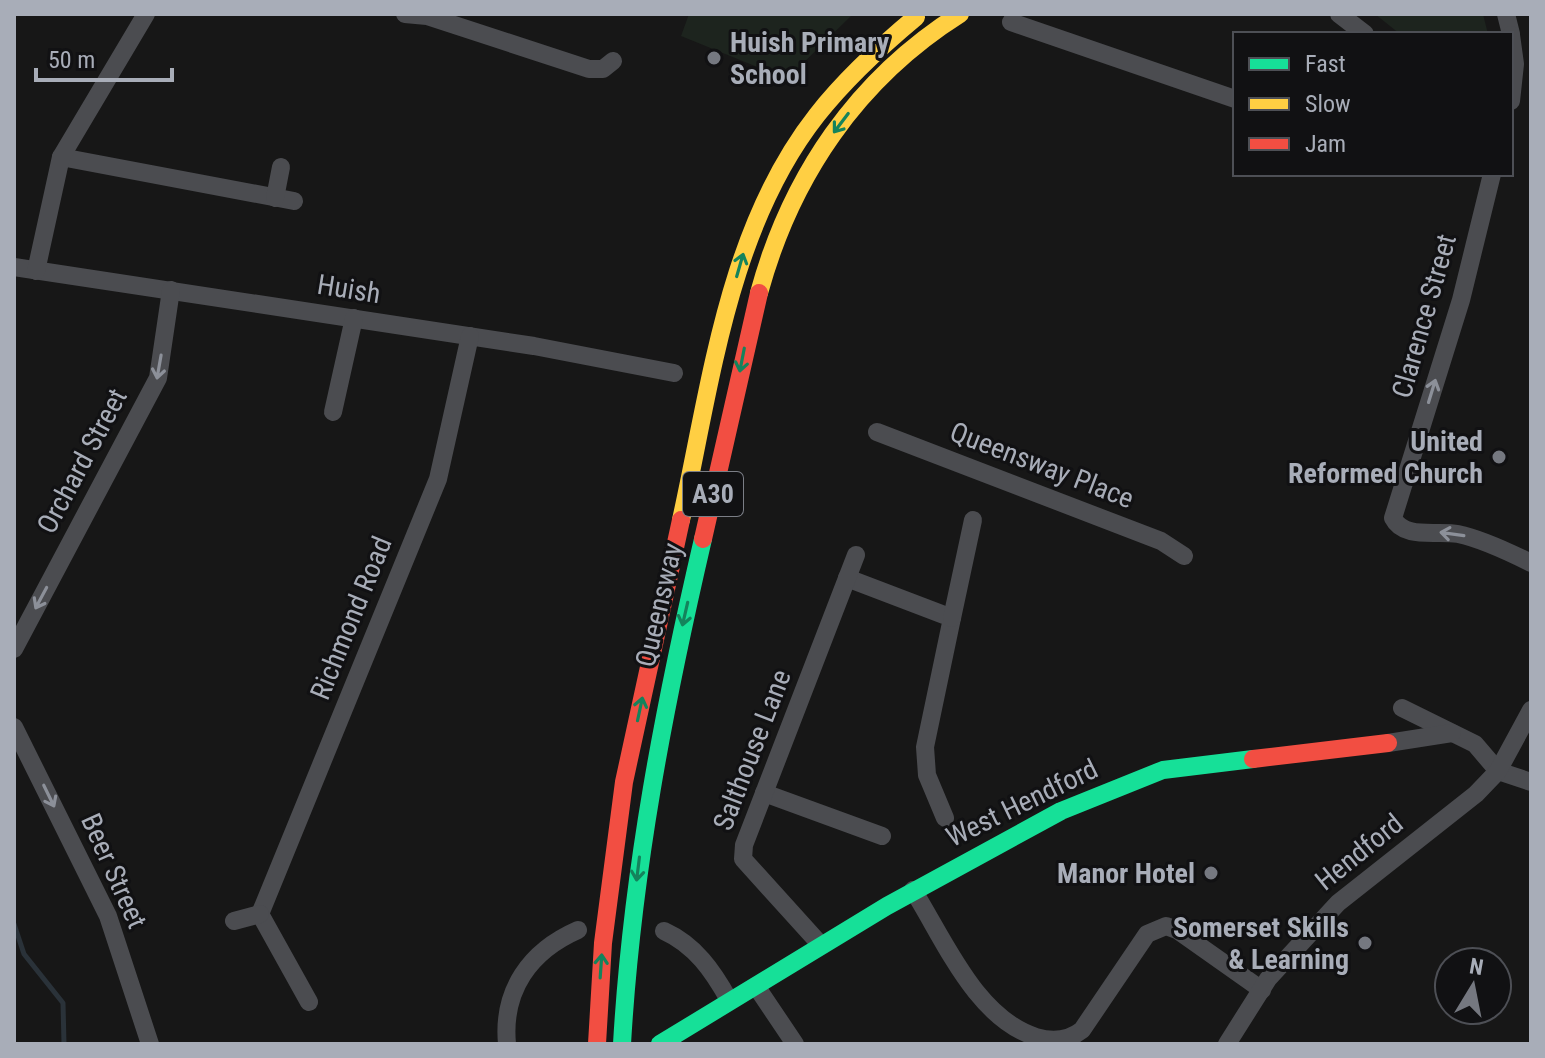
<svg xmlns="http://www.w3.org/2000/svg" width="1545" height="1058" font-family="'Roboto Condensed',sans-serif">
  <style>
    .green { fill: #1d241e }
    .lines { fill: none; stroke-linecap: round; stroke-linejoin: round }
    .stream { stroke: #2a3239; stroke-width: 5 }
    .street { stroke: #4b4c50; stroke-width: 18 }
    .fast { stroke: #16e098; stroke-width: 18 }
    .slow { stroke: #ffcf43; stroke-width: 18 }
    .jam { stroke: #f24e42; stroke-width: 18 }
    .oneway { stroke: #14835c }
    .oneway2 { stroke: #8c9099 }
    .poi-dot { fill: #757880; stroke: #111113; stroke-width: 3 }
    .labels { text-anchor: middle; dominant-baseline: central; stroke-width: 6; stroke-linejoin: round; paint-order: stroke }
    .shield { fill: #111113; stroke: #7b7e86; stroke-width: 2 }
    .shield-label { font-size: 26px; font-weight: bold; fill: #a8adb8 }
    .poi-label { font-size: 28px; font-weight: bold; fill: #a8adb8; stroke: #111113; text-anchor: end }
    .street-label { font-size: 28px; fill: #a8adb8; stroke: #111113 }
  </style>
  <rect width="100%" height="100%" fill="#171717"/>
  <g class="green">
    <polygon points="689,14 853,14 787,79 681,36"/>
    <polygon points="1375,14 1483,14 1488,34 1400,34"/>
  </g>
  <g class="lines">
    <polyline class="stream" points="14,924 24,954 63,1003 64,1044"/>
    <g class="street">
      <polyline points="405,14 427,16 589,69 603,69 613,61"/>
      <polyline points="1339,14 1365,34"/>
      <polyline points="1506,14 1511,34"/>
      <polyline points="1011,22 1235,99"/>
      <polyline points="1511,35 1515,64 1511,101"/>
      <polyline points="61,157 294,201"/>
      <path d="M1492,174L1461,300L1393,518C1404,540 1437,530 1458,534C1482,539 1509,552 1531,563"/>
      <polyline points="275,198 281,167"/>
      <polyline points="14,267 534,346 674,373"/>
      <polyline points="36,271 61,157 146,14"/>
      <polyline points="333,412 354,318"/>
      <polyline points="877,432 1161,541 1184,556"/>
      <polyline points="847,578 952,618 925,747 927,775 945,818"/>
      <polyline points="952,618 973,520"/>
      <polyline points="14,649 158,378 171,290"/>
      <polyline points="1402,708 1475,744 1498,771"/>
      <polyline points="14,727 108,916 150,1044"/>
      <polyline points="1388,743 1452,733"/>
      <polyline points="1498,771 1531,782"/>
      <polyline points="764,793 882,836"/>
      <path d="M913,890C945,941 976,1018 1036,1037C1053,1042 1068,1041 1082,1030L1147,934L1166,926L1177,930L1262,990"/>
      <polyline points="260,914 438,479 470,336"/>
      <polyline points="260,914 309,1002"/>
      <polyline points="234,921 260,914"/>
      <path d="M664,931C695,945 713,971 729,1000"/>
      <polyline points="819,943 743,859 744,845 856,555"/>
      <polyline points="756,986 795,1044"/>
      <path d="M507,1044C502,990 530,951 578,930"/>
      <polyline points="1227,1044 1268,979 1338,903 1476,794 1498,771 1531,710"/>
    </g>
    <g class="fast">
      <path d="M622,1044C632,872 664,707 703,539"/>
      <polyline points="660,1044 887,906 1061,811 1163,770 1253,759"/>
    </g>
    <g class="slow">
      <path d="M759,293C791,176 857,79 960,14"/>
      <path d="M681,520C711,384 728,228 817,115C846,78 880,47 916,17"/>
    </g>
    <g class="jam">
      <polyline points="703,539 759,293"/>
      <polyline points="1253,759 1388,743"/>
      <polyline points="597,1044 603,943 624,782 681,520"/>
    </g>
  </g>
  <defs><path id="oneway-shaft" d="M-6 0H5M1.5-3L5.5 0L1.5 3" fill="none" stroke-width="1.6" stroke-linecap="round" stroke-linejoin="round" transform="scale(2)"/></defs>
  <g class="oneway">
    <use href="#oneway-shaft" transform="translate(841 123) rotate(127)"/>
    <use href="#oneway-shaft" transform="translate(740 265) rotate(-74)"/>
    <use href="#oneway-shaft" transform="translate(742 360) rotate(101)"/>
    <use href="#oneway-shaft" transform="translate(685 614) rotate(103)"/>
    <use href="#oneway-shaft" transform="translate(640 709) rotate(-78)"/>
    <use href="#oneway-shaft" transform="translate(638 869) rotate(97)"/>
    <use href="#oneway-shaft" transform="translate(601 966) rotate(-86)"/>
  </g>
  <g class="oneway2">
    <use href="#oneway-shaft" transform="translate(159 367) rotate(100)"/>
    <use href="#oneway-shaft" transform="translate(1432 391) rotate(-73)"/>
    <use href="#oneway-shaft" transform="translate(1452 534) rotate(-172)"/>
    <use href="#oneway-shaft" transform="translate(41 598) rotate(118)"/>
    <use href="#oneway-shaft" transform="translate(49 796) rotate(64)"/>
  </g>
  <g class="poi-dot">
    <circle cx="714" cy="58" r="8"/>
    <circle cx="1499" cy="457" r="8"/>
    <circle cx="1211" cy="873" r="8"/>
    <circle cx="1365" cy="943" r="8"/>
  </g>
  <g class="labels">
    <rect class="shield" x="683" y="472" width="60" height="44" rx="6"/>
    <g class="shield-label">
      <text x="713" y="494">A30</text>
    </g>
    <g class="poi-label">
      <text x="730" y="42" text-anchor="start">Huish Primary<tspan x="730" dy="32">School</tspan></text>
      <text x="1483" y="441">United<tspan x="1483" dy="32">Reformed Church</tspan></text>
      <text x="1195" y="873">Manor Hotel</text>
      <text x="1349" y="927">Somerset Skills<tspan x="1349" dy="32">&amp; Learning</tspan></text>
    </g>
    <g class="street-label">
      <text transform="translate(349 289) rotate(9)">Huish</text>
      <text transform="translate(1424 316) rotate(-74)">Clarence Street</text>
      <text transform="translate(82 461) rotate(-62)">Orchard Street</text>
      <text transform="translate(1042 465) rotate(21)">Queensway Place</text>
      <text transform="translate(659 605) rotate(-77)">Queensway</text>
      <text transform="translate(351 618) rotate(-68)">Richmond Road</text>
      <text transform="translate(752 750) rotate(-69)">Salthouse Lane</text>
      <text transform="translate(1022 803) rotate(-26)">West Hendford</text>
      <text transform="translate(1359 852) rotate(-39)">Hendford</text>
      <text transform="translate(114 871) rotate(66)">Beer Street</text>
    </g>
  </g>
  <rect width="1545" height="1058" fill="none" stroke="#a8adb8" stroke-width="32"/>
  <rect x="1233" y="32" width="280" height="144" fill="#111113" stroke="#4d4f55" stroke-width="2"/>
  <rect x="1249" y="58" width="40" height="12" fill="#16e098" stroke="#4d4f55" stroke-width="2"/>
  <text x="1305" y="72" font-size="24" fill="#a8adb8">Fast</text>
  <rect x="1249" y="98" width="40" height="12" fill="#ffcf43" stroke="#4d4f55" stroke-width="2"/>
  <text x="1305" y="112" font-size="24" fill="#a8adb8">Slow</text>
  <rect x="1249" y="138" width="40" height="12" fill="#f24e42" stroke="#4d4f55" stroke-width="2"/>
  <text x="1305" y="152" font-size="24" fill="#a8adb8">Jam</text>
  <g transform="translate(1473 986) rotate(10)"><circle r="38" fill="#111113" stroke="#4d4f55" stroke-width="2"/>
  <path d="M0-6L14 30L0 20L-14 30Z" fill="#757880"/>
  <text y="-12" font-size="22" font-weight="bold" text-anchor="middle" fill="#a8adb8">N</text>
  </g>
  <path d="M36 68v12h136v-12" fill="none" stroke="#a8adb8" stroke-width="4"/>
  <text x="48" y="68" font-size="24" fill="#a8adb8" stroke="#111113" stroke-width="6" paint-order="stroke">50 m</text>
</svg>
